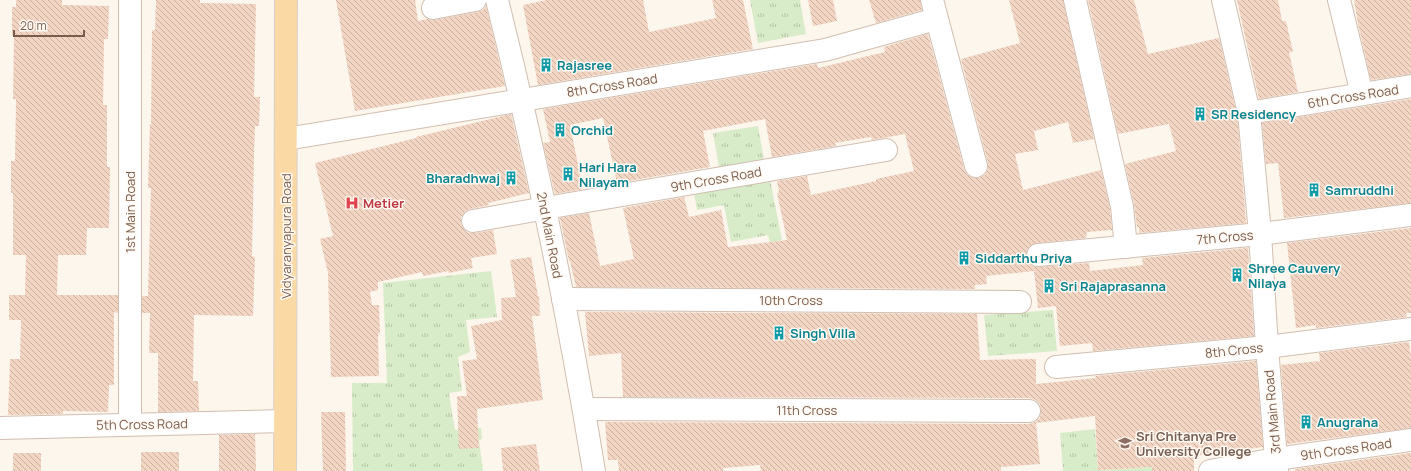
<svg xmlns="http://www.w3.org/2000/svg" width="1411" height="471" font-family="Manrope,sans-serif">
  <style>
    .grass { fill: url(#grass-tufts) }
    .building { fill: url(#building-back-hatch) }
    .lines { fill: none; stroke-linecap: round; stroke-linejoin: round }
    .minor-casing { stroke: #d1beb0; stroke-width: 24 }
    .major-casing { stroke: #dad1cd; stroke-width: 24 }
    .minor { stroke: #fff; stroke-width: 22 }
    .major { stroke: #fbd9a5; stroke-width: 22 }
    .labels { text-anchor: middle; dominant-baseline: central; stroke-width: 3; stroke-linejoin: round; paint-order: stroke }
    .culture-label { font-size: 13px; font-weight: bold; fill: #0d838f; stroke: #fffaf3; text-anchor: start }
    .street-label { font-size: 13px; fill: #7a5c4d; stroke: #fffaf3 }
    .health-label { font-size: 13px; font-weight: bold; fill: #be3a42; stroke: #fffaf3; text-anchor: start }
    .education-label { font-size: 13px; font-weight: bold; fill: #785e54; stroke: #fffaf3; text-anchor: start }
  </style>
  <defs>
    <pattern id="grass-tufts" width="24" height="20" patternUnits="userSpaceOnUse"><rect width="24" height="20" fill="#d8ecc9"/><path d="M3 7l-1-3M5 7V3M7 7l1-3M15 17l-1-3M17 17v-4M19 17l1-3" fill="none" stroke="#b4c2a5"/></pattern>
    <pattern id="building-back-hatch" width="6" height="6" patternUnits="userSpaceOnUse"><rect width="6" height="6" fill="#f3d5c3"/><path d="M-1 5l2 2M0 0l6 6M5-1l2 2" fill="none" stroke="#cab0a1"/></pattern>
  </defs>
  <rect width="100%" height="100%" fill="#fdf6ec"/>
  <g class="grass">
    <polygon points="750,0 800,0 806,34 758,43"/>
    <polygon points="758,126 764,160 719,167 713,133"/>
    <polygon points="769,174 782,240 770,243 768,235 731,242 724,205 697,210 693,188"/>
    <polygon points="491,271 497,317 466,320 470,352 458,357 462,391 449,393 455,430 481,428 482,439 479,440 483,471 353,471 352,383 387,383 383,283"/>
    <polygon points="1053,310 1057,351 988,356 984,315"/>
    <polygon points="1095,429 1098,470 1152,467 1152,471 1063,471 1060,433"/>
  </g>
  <g class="building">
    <polygon points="16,0 62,0 62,5 109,6 108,39 104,39 103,105 107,105 107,167 110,167 109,228 87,228 86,255 58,255 57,295 118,295 118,313 114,312 114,385 109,385 108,412 63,411 63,414 8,415 10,359 20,359 21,320 9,320 9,295 25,295 26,255 13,255 13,193 11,193 11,161 15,161 16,99 13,99 14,36 12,36 12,7 16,7"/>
    <polygon points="156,0 200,0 200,3 256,4 254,97 260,97 259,126 255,126 254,156 252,256 255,257 253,316 194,315 193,381 198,381 199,411 158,412 158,353 149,353 150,313 142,313 142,296 148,296 151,188 148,188 150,124 151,124 152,30 155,30"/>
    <polygon points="336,0 415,0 418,21 427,19 435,20 477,12 483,10 486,6 505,86 355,111"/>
    <polygon points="547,0 643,0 649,32 716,18 712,0 743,0 753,49 538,85 523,5"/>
    <polygon points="808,0 833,0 837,21 813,26"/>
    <polygon points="869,0 920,0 922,10 876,23"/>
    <polygon points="1009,0 1063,0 1094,139 1073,143 1068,122 1034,131 1038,150 1015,154 1023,190 1101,170 1110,209 1112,230 1087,232 1086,238 1037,243 1031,245 1027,249 1026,256 1028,263 1033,266 1039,267 1089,263 1090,271 1143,265 1142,258 1248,248 1254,336 1093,351 1092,343 1060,346 1056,306 1038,308 1034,271 986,276 987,284 975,285 975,289 576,287 570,261 569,261 560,218 589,213 600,266 634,259 623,208 684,197 689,217 721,210 728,247 787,240 777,193 779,192 777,181 807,176 811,195 876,181 876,179 914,171 905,134 872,140 871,137 835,143 836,146 772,157 765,119 703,131 710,167 617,183 603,118 570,125 583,189 555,194 543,143 550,142 543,109 817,64 818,68 885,52 884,47 928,34 964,169 967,175 973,178 979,178 985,175 988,169 988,163 961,59 1020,43"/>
    <polygon points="1088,0 1134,0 1148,54 1219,38 1237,115 1246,223 1139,233 1139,227 1137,227 1134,204 1125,164 1176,151 1169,124 1118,134"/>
    <polygon points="1237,0 1278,0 1282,21 1286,21 1293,52 1289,52 1298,92 1259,99"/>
    <polygon points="1354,0 1411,0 1411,74 1371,80 1358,24"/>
    <polygon points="1411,99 1411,203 1284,218 1278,163 1266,164 1262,123"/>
    <polygon points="511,114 529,193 488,203 489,205 470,209 465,212 461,217 461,224 464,229 468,233 475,233 493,230 497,254 471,258 473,268 449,273 448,271 423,276 422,272 378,282 378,290 370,292 372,305 379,305 380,333 378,334 379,376 331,377 328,273 320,239 333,236 315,163 416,138 416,137"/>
    <polygon points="1411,228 1411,313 1406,313 1407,317 1316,328 1316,325 1296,328 1287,243"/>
    <polygon points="531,257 538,296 539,296 540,316 532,316 543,400 477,409 479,448 459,449 457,396 467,396 462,361 477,359 471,326 502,320 501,298 516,297 510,260"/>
    <polygon points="585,312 977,314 980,360 1036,359 1036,384 1096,378 1095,376 1256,361 1263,447 1194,456 1194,471 1152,471 1152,467 1098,470 1095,416 1036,423 1040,464 1001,467 1001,471 761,471 760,465 723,468 723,471 619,471 618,460 608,460 605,422 1029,424 1035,422 1040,418 1041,411 1040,404 1036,400 1029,398 623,397 621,353 589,356"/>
    <polygon points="1409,342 1411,357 1411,428 1287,444 1281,365 1320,361 1319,353"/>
    <polygon points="321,412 345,412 346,471 323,471"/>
    <polygon points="255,434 256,471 219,471 219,435"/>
    <polygon points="536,444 540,471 503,471 501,448"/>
    <rect x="141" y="452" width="38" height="19"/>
    <rect x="13" y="453" width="28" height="18"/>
    <polygon points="1411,453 1411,471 1295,471 1295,469"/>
  </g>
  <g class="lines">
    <g class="minor-casing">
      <g id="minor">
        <path d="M497,0C536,156 568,313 594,471"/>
        <polyline points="932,0 976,166"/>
        <polyline points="1075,0 1122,207 1126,247"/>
        <polyline points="1223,0 1249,113 1260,234 1267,347 1277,471"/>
        <polyline points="1339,0 1362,94"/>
        <polyline points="433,8 475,0"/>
        <polyline points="1249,113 1411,86"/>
        <polyline points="286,139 825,50 936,19"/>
        <polyline points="473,221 546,208 886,150"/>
        <polyline points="1038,255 1260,234 1411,215"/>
        <polyline points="563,299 1020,302"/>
        <polyline points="1056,367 1267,347 1411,329"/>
        <polyline points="584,409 1029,411"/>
        <polyline points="130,424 130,0"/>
        <polyline points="0,428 285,421"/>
        <polyline points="1210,471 1276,459 1411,440"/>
      </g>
    </g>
    <g class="major-casing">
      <polyline id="major" points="285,471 286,0"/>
    </g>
    <use href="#minor" class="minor"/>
    <use href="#major" class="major"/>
  </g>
  <defs>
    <g id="building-bare" transform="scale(1.08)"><path d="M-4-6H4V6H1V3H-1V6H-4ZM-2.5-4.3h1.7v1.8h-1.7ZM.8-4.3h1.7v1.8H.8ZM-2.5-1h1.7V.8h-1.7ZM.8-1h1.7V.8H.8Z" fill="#0f9aa8" stroke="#fffaf3" stroke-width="2.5" paint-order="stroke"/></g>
    <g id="hospital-bare" transform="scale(1.08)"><path d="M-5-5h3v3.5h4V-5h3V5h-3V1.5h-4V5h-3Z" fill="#e0444e" stroke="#fffaf3" stroke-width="2.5" paint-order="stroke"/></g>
    <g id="school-bare" transform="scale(1.08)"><path d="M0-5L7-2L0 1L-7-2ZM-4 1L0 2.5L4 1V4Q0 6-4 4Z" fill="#8d6e63" stroke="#fffaf3" stroke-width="2.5" paint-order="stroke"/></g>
  </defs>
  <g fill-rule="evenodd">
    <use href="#building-bare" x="546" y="65"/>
    <use href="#building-bare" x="1200" y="114"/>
    <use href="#building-bare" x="560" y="130"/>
    <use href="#building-bare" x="568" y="174"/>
    <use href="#building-bare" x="511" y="178"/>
    <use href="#building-bare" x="1314" y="190"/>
    <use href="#hospital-bare" x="352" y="203"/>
    <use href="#building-bare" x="964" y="258"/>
    <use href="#building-bare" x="1237" y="275"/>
    <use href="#building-bare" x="1049" y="286"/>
    <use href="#building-bare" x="779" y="333"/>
    <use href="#building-bare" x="1306" y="422"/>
    <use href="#school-bare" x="1125" y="443"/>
  </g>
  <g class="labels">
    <g class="culture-label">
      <text x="557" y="65">Rajasree</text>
      <text x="1211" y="114">SR Residency</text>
      <text x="571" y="130">Orchid</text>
      <text x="579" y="167">Hari Hara<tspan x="579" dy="15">Nilayam</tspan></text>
      <text x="500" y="178" text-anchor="end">Bharadhwaj</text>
      <text x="1325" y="190">Samruddhi</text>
      <text x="975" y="258">Siddarthu Priya</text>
      <text x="1248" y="268">Shree Cauvery<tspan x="1248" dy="15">Nilaya</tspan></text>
      <text x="1060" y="286">Sri Rajaprasanna</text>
      <text x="790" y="333">Singh Villa</text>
      <text x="1317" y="422">Anugraha</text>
    </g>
    <g class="street-label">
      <text transform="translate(612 85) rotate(-9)">8th Cross Road</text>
      <text transform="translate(1353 96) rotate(-9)">6th Cross Road</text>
      <text transform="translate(716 179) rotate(-10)">9th Cross Road</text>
      <text transform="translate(130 212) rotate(-90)">1st Main Road</text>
      <text transform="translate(550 235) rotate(79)">2nd Main Road</text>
      <text transform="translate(286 236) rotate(-90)">Vidyaranyapura Road</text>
      <text transform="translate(1225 237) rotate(-5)">7th Cross</text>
      <text x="791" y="300">10th Cross</text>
      <text transform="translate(1234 350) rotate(-6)">8th Cross</text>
      <text x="807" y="410">11th Cross</text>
      <text transform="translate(1272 412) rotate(-95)">3rd Main Road</text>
      <text transform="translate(142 424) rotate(-1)">5th Cross Road</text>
      <text transform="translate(1346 449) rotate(-8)">9th Cross Road</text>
    </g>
    <g class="health-label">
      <text x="363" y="203">Metier</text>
    </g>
    <g class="education-label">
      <text x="1136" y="436">Sri Chitanya Pre<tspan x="1136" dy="15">University College</tspan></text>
    </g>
  </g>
  <path d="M14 30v6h70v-6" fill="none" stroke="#7a5c4d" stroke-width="2"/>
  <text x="20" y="30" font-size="12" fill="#7a5c4d" stroke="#fffaf3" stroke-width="3" paint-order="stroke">20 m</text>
</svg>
